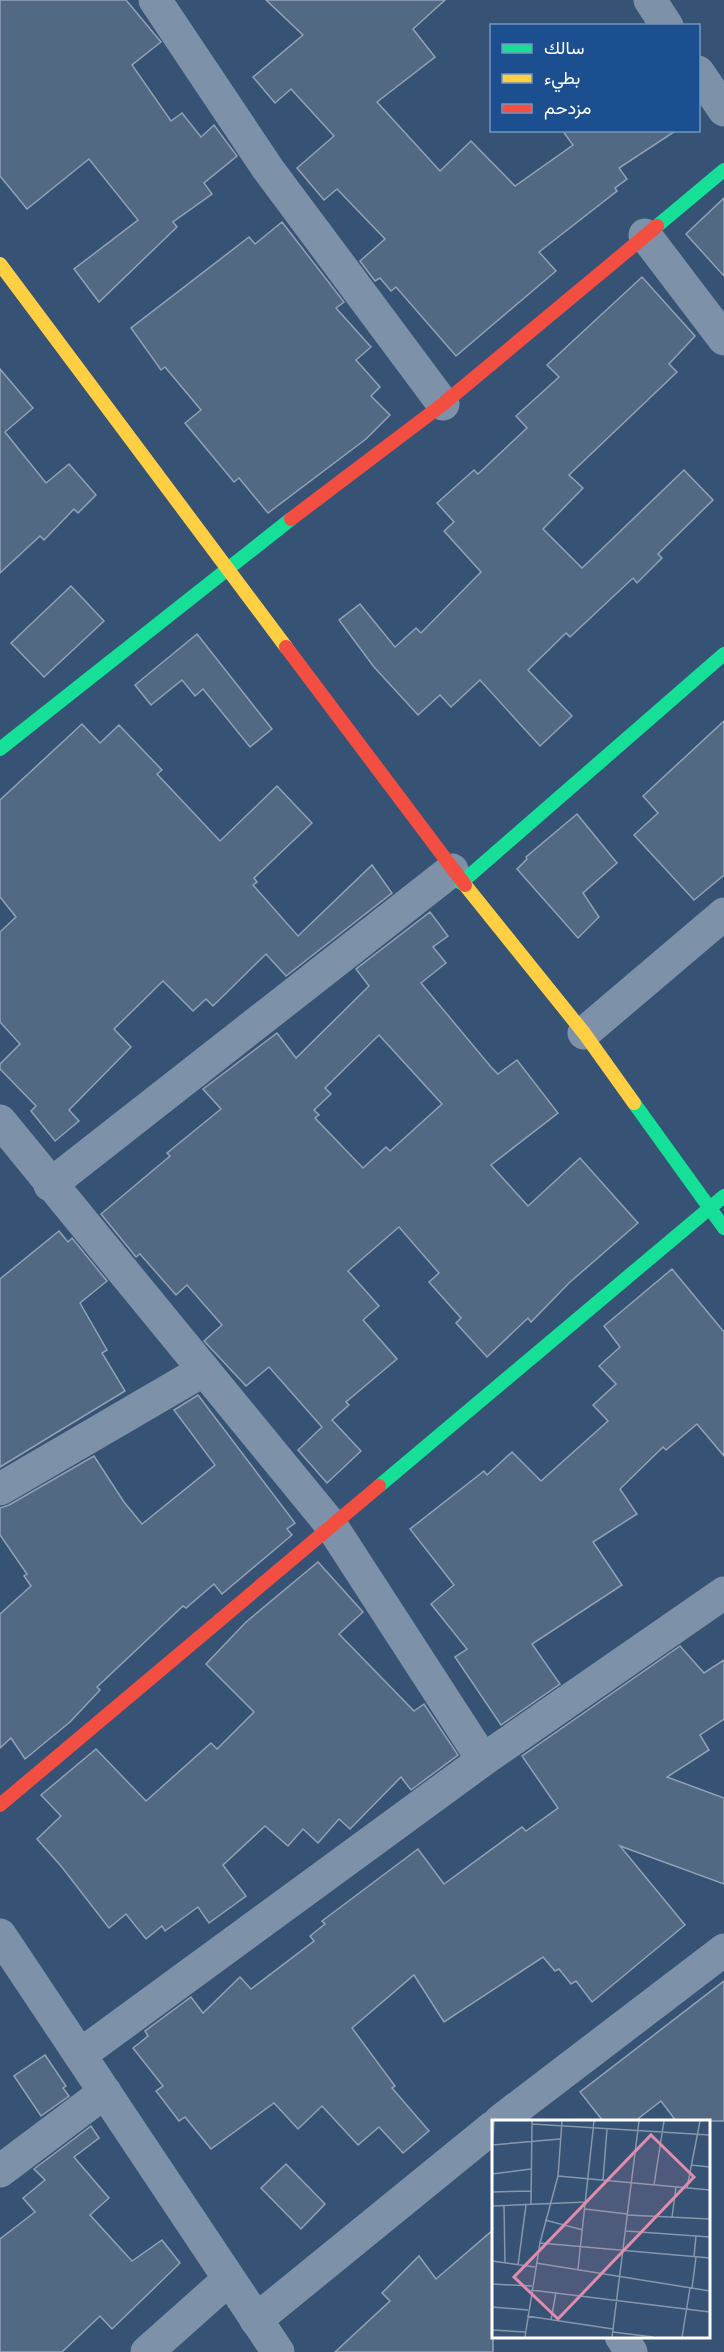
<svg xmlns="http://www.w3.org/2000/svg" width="724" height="2352" font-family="Ubuntu,Vazirmatn,sans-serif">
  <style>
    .building { fill: #526984; stroke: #92a2b6; stroke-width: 1.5; fill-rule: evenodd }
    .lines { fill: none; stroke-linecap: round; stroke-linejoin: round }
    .street { stroke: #7d92a8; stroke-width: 33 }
    .fast { stroke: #16e098; stroke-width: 14 }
    .slow { stroke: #ffcf43; stroke-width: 14 }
    .jam { stroke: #f24e42; stroke-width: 14 }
    .inset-road { fill: none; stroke: #8697ac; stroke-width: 1.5 }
    .view { fill: #e08cad; fill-opacity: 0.15; stroke: #e08cad; stroke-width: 3 }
    .inset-edge { fill: none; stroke: #fff; stroke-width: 3 }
  </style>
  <rect width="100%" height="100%" fill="#365274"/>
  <g class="building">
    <polygon points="0,0 126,0 161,42 132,65 171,121 182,113 201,137 214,125 237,156 204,183 212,194 173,222 177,227 99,302 74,269 138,220 89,159 27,209 0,176"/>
    <polygon points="266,0 445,0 413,29 435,57 377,102 440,171 471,141 515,186 573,145 562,130 677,130 619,168 627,179 615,188 617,191 539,252 556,271 456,356 396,287 391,291 380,278 375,281 360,261 385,239 337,189 324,200 297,168 334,136 291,89 275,103 253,77 303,35"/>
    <polygon points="724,198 724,276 686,234"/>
    <polygon points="282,222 344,302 336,308 371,347 356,360 380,387 371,396 390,415 366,439 268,513 239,478 234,482 185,423 201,410 165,367 161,370 131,328 249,237 255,244"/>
    <polygon points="642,277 695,336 669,364 677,372 569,475 583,488 543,529 582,568 684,470 713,500 658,554 662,558 637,583 633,578 570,637 566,633 528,670 572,716 540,746 480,680 451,707 440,695 418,715 374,667 339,620 360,604 395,647 416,628 421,633 481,572 444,531 454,522 437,503 474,470 478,474 527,428 516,416 559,377 547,365"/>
    <polygon points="0,369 33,408 5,432 46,483 69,464 96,495 78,513 74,509 44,540 40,536 0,573"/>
    <polygon points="71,586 104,621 44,677 11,643"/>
    <polygon points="197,634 272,729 250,747 203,689 195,696 182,680 151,705 135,685"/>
    <polygon points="724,721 724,875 694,900 634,835 658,813 643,796"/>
    <polygon points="82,724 100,743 119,725 162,770 157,774 220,841 277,786 312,823 254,878 257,882 253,885 298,936 372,865 392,893 286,976 266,954 213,1006 206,999 193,1011 163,981 114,1029 131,1047 69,1110 79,1121 55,1141 31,1111 36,1106 0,1069 0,1064 20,1044 0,1022 0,932 16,917 0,897 0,800"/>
    <polygon points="577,814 617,863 583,893 599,917 578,938 517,869 527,859 526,857"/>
    <path d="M430,912L448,936L433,947L446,963L421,983L491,1067L498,1074L517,1060L558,1113L491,1165L528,1206L580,1158L638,1223L569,1283L531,1322L528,1318L487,1357L456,1323L461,1318L429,1282L439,1273L399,1227L348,1271L379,1306L363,1320L397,1359L346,1402L349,1405L332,1420L361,1451L327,1483L298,1450L322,1427L269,1367L246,1386L204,1341L222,1325L187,1285L176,1295L140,1254L136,1257L101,1214L170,1156L167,1153L221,1109L203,1089L277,1033L296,1058L369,986L356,969ZM379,1035L442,1104L390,1151L386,1147L363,1168L315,1118L319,1115L314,1110L331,1094L325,1088Z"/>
    <polygon points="59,1231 68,1242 72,1238 107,1281 80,1303 107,1350 102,1353 125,1391 0,1467 0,1279"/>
    <polygon points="672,1269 724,1332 724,1456 697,1424 666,1450 663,1447 620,1489 637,1514 593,1542 622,1585 532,1644 560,1684 501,1725 455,1657 467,1649 431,1604 454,1585 410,1529 484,1471 487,1475 512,1452 541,1481 608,1421 593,1405 616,1384 599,1366 620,1347 604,1326"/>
    <polygon points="198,1395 295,1523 287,1529 292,1535 222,1594 214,1584 186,1608 183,1606 97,1687 100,1690 70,1722 25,1759 11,1738 0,1748 0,1614 31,1586 24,1576 27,1574 0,1535 0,1508 9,1505 94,1456 124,1502 142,1524 215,1465 174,1410"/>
    <polygon points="318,1562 363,1612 339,1634 414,1711 424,1704 458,1755 411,1790 401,1777 350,1829 339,1819 318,1843 303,1829 288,1846 265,1826 223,1865 246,1896 209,1923 198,1907 165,1931 162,1926 146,1939 126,1914 109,1928 61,1866 37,1839 61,1816 41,1795 96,1749 146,1801 211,1743 217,1749 254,1712 206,1664 246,1622"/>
    <polygon points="680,1646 704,1673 724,1660 724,1719 700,1735 709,1750 667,1777 724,1798 724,1884 620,1846 685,1925 592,2002 576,1981 571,1984 559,1969 555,1971 543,1957 444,2022 414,1975 352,2028 395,2086 392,2088 429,2131 403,2153 379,2127 358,2145 322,2106 298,2129 274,2103 211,2149 185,2117 179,2121 156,2091 163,2086 133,2048 148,2036 145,2031 191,1997 203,2013 240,1977 251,1989 314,1941 310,1936 325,1924 322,1921 418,1849 444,1884 522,1827 526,1831 558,1808 522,1756"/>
    <polygon points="724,1981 724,2121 676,2121 661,2101 635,2121 603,2121 580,2092"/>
    <polygon points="45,2055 66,2086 63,2088 69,2096 41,2116 14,2076"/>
    <polygon points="91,2126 99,2138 74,2157 109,2198 90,2215 132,2261 162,2240 180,2263 112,2329 100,2316 62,2352 0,2352 0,2239 35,2212 23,2198 45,2180 34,2169"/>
    <polygon points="286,2164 325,2204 301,2229 261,2188"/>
    <polygon points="493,2230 493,2352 335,2352 390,2301 382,2293 419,2256 436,2279"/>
  </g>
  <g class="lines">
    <g class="street">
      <polyline points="155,0 268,169 443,404"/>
      <polyline points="650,0 667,26"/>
      <polyline points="698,72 724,110"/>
      <polyline points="645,235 724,339"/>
      <polyline points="584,1033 724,914"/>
      <polyline points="0,1121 331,1525 483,1760"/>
      <polyline points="50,1185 452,870"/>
      <polyline points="0,1489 204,1370"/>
      <polyline points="0,1935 278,2352"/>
      <polyline points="80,2055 483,1760 724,1593"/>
      <polyline points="500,2121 724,1950"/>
      <polyline points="0,2171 105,2092"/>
      <polyline points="256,2320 493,2127"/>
      <polyline points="621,2336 631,2352"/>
      <polyline points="147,2352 228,2280"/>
    </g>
    <g class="fast">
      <polyline points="657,226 724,170"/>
      <polyline points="0,749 291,519"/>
      <polyline points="461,883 724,654"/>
      <polyline points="634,1103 724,1228"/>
      <polyline points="379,1486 724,1196"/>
    </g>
    <g class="slow">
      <polyline points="0,264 286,647"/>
      <polyline points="465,885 584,1033 634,1103"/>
    </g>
    <g class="jam">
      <polyline points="291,519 443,404 657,226"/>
      <polyline points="286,647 465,885"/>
      <polyline points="0,1805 379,1486"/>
    </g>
  </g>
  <g transform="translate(492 2120)">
    <rect width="218" height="218" fill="#365274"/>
    <path class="inset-road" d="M40,4L218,15M0,25L68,19M0,35L2,1M199,45L218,47M0,54L39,49M66,56L218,70M111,60L115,9M162,65L172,1M195,68L208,1M0,72L39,71M39,84L40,1M0,86L94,82M12,86L13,143M93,89L135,94M135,95L218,99M180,97L184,67M53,100L91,110M134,111L218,117M48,123L218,138M202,137L204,116M0,141L43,147M44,143L218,171M26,145L34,85M86,149L102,1M0,164L40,166M200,168L204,137M39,170L218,192M0,187L36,190M35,196L121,209M59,200L64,172M0,210L33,212M121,212L161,217M33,217L48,123L66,56L70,1M120,217L147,1M190,217L198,168"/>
    <path class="view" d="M159,15L202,57L66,199L22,157Z"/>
    <rect width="218" height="218" class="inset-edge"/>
  </g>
  <rect x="490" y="24" width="210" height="108" fill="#1b4f8f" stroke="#7695bc" stroke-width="1.5"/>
  <rect x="502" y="44" width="30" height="9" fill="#16e098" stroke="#7695bc" stroke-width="1.5"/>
  <text x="544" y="54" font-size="18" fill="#ffffff">سالك</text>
  <rect x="502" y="74" width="30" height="9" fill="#ffcf43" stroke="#7695bc" stroke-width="1.5"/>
  <text x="544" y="84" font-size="18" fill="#ffffff">بطيء</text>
  <rect x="502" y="104" width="30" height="9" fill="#f24e42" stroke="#7695bc" stroke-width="1.5"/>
  <text x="544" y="114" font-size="18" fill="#ffffff">مزدحم</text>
</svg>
